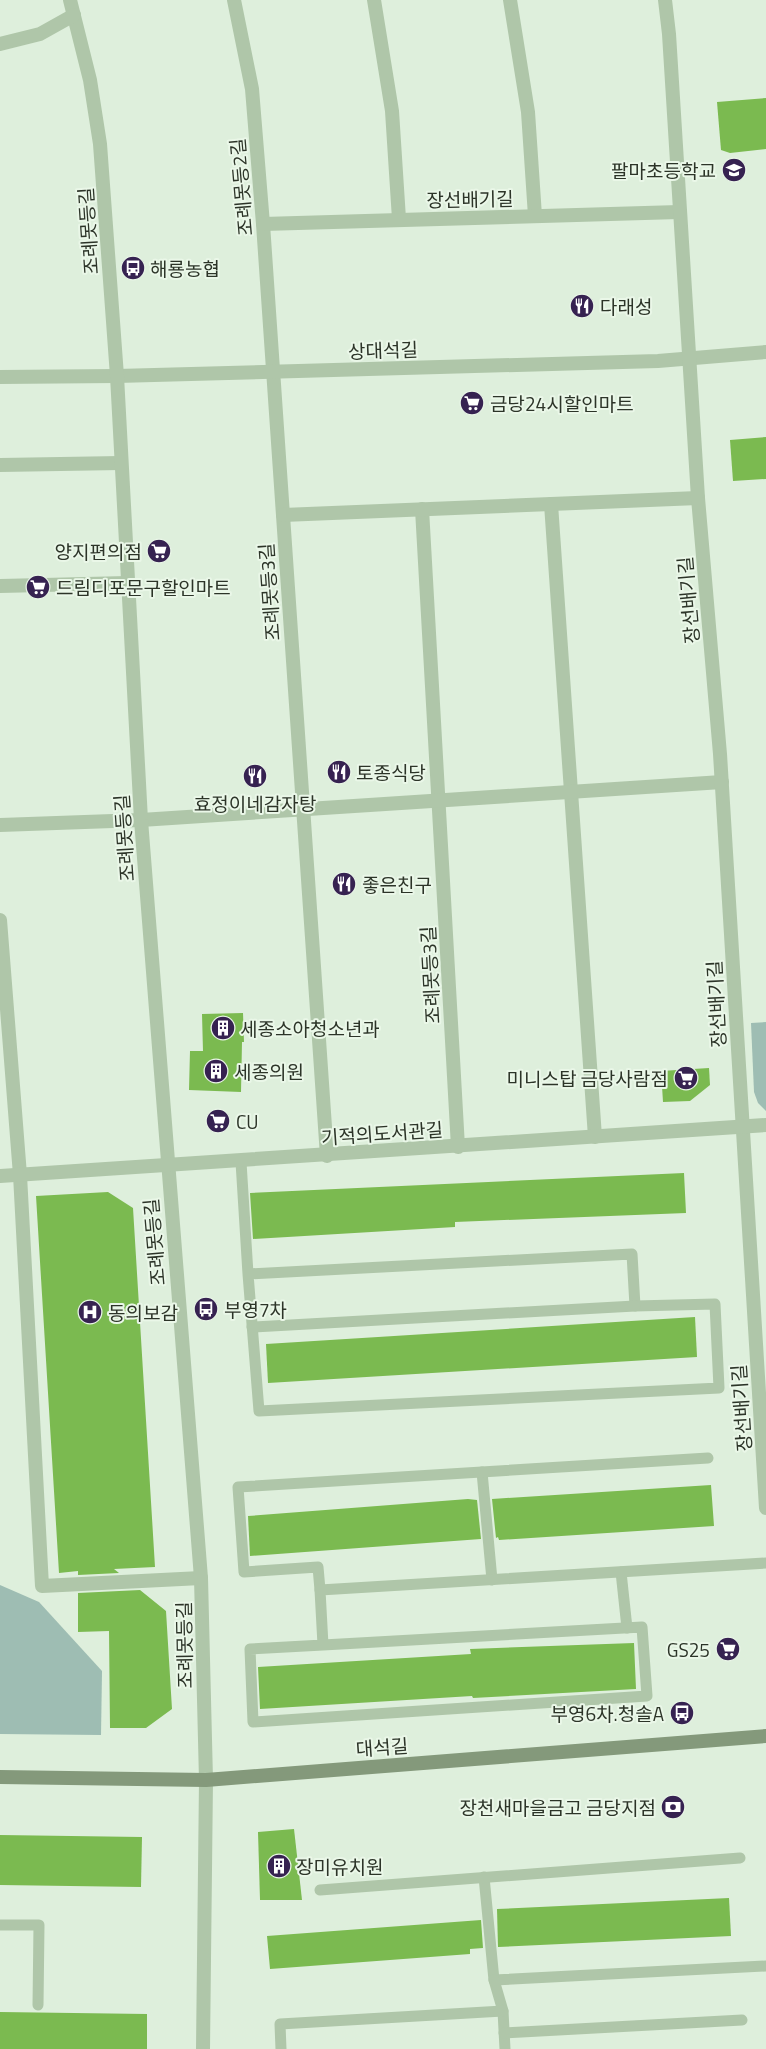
<svg xmlns="http://www.w3.org/2000/svg" width="766" height="2049" font-family="'Titillium Web','Noto Sans KR',sans-serif">
  <style>
    .green { fill: #9ebdb3 }
    .building { fill: #7bba50 }
    .lines { fill: none; stroke-linecap: round; stroke-linejoin: round }
    .service { stroke: #afc6a9; stroke-width: 11 }
    .minor { stroke: #afc6a9; stroke-width: 14 }
    .tertiary { stroke: #afc6a9; stroke-width: 14 }
    .secondary { stroke: #84997b; stroke-width: 14 }
    .labels { text-anchor: middle; dominant-baseline: central; stroke-width: 4; stroke-linejoin: round; paint-order: stroke }
    .poi-label { font-size: 19px; fill: #2c3428; stroke: #eaf7e8; text-anchor: start }
    .street-label { font-size: 19px; fill: #2c3428; stroke: #eaf7e8 }
  </style>
  <rect width="100%" height="100%" fill="#deefdc"/>
  <g class="green">
    <polygon points="766,1022 766,1111 758,1103 754,1092 751,1023"/>
    <polygon points="0,1585 39,1602 102,1671 101,1735 0,1734"/>
  </g>
  <g class="building">
    <polygon points="766,98 766,149 730,153 721,150 717,102"/>
    <polygon points="766,437 766,479 733,481 730,440"/>
    <polygon points="243,1013 244,1042 242,1042 241,1092 189,1090 190,1051 203,1051 202,1014"/>
    <polygon points="709,1068 710,1085 690,1101 663,1102 661,1071"/>
    <polygon points="684,1173 686,1213 455,1222 455,1227 253,1239 250,1193"/>
    <polygon points="108,1192 133,1208 155,1567 114,1569 119,1573 78,1575 78,1571 59,1573 36,1196"/>
    <polygon points="695,1317 697,1357 268,1383 266,1344"/>
    <polygon points="711,1485 714,1526 499,1540 498,1537 496,1538 492,1499"/>
    <polygon points="468,1499 477,1500 481,1539 250,1556 248,1516"/>
    <polygon points="140,1590 166,1611 172,1709 146,1728 110,1728 109,1631 78,1632 78,1593"/>
    <polygon points="634,1643 636,1689 473,1698 472,1696 260,1709 258,1667 471,1654 470,1649"/>
    <polygon points="294,1829 302,1900 260,1900 258,1832"/>
    <polygon points="0,1835 142,1837 141,1887 0,1885"/>
    <polygon points="729,1898 731,1936 498,1947 497,1909"/>
    <polygon points="481,1920 483,1948 470,1949 470,1954 270,1969 267,1936"/>
    <polygon points="0,2012 147,2014 147,2049 0,2049"/>
  </g>
  <g class="lines">
    <g class="service">
      <polyline points="241,1162 248,1274 632,1254 635,1306 715,1304 719,1388 259,1411 248,1274"/>
      <polyline points="252,1327 635,1306"/>
      <polyline points="482,1472 492,1580"/>
      <polyline points="621,1572 627,1628"/>
      <polyline points="320,1590 318,1567 244,1572 238,1487 708,1458"/>
      <polyline points="323,1645 642,1627 647,1696 253,1722 250,1649 323,1645 320,1590 766,1563"/>
      <polyline points="484,1877 494,1980 766,1966"/>
      <polyline points="320,1890 740,1858"/>
      <polyline points="0,1925 39,1925 38,2005"/>
      <polyline points="494,1980 503,2011 505,2049"/>
      <polyline points="504,2033 742,2020"/>
      <polyline points="281,2049 280,2024 503,2011"/>
    </g>
    <g class="minor">
      <polyline points="234,0 252,89 263,224 327,1156"/>
      <polyline points="374,0 392,111 399,219"/>
      <polyline points="510,0 528,112 535,216"/>
      <polyline points="263,224 679,212"/>
      <polyline points="0,377 117,376 658,361 766,352"/>
      <polyline points="0,465 121,463"/>
      <polyline points="551,504 595,1137"/>
      <polyline points="422,509 458,1147"/>
      <polyline points="283,515 698,498"/>
      <polyline points="0,586 128,583"/>
      <polyline points="0,825 141,820 722,782"/>
      <polyline points="0,920 20,1175 42,1586 201,1578"/>
    </g>
    <g class="tertiary">
      <polyline points="70,0 90,80 100,144 117,376 141,820 201,1578 206,1780 203,2049"/>
      <polyline points="665,0 669,34 698,498 720,754 766,1508"/>
      <polyline points="0,44 40,34 74,15"/>
      <polyline points="0,1176 766,1125"/>
    </g>
    <polyline class="secondary" points="0,1777 206,1780 766,1736"/>
  </g>
  <defs>
    <g id="school-disc" transform="scale(1.25)"><circle r="9.5" fill="#362251" stroke="#eaf7e8"/><path d="M0-5L7-2L0 1L-7-2ZM-4 1L0 2.5L4 1V4Q0 6-4 4Z" fill="#fff"/></g>
    <g id="bus-disc" transform="scale(1.25)"><circle r="9.5" fill="#362251" stroke="#eaf7e8"/><path d="M-5-6H5V4H4V6H2V4H-2V6H-4V4H-5ZM-3.5-4V0h7V-4ZM-3.5 1.2v1.5H-2V1.2ZM2 1.2v1.5H3.5V1.2Z" fill="#fff"/></g>
    <g id="restaurant-disc" transform="scale(1.25)"><circle r="9.5" fill="#362251" stroke="#eaf7e8"/><path d="M-5-6h1v4h1v-4h1v4h1v-4h1v5L-1.5 .5V6h-2V.5L-5-1ZM5-6V6H3V1.5H1.5Q1.5-4 5-6Z" fill="#fff"/></g>
    <g id="supermarket-disc" transform="scale(1.25)"><circle r="9.5" fill="#362251" stroke="#eaf7e8"/><path d="M-6-5.5h2.5l.6 2H6L4.5 2H-2.5L-4.4-4H-6ZM-1.5 3.2a1.3 1.3 0 1 0 .1 0ZM3 3.2a1.3 1.3 0 1 0 .1 0Z" fill="#fff"/></g>
    <g id="building-disc" transform="scale(1.25)"><circle r="9.5" fill="#362251" stroke="#eaf7e8"/><path d="M-4-6H4V6H1V3H-1V6H-4ZM-2.5-4.3h1.7v1.8h-1.7ZM.8-4.3h1.7v1.8H.8ZM-2.5-1h1.7V.8h-1.7ZM.8-1h1.7V.8H.8Z" fill="#fff"/></g>
    <g id="hospital-disc" transform="scale(1.25)"><circle r="9.5" fill="#362251" stroke="#eaf7e8"/><path d="M-5-5h3v3.5h4V-5h3V5h-3V1.5h-4V5h-3Z" fill="#fff"/></g>
    <g id="bank-disc" transform="scale(1.25)"><circle r="9.5" fill="#362251" stroke="#eaf7e8"/><path d="M-6-4H6V4H-6ZM0-2.3a2.3 2.3 0 1 0 0 4.6a2.3 2.3 0 1 0 0-4.6Z" fill="#fff"/></g>
  </defs>
  <g fill-rule="evenodd">
    <use href="#school-disc" x="734" y="170"/>
    <use href="#bus-disc" x="133" y="268"/>
    <use href="#restaurant-disc" x="582" y="306"/>
    <use href="#supermarket-disc" x="472" y="403"/>
    <use href="#supermarket-disc" x="159" y="551"/>
    <use href="#supermarket-disc" x="38" y="587"/>
    <use href="#restaurant-disc" x="339" y="772"/>
    <use href="#restaurant-disc" x="255" y="776"/>
    <use href="#restaurant-disc" x="344" y="884"/>
    <use href="#building-disc" x="223" y="1028"/>
    <use href="#building-disc" x="216" y="1071"/>
    <use href="#supermarket-disc" x="686" y="1078"/>
    <use href="#supermarket-disc" x="218" y="1121"/>
    <use href="#bus-disc" x="206" y="1309"/>
    <use href="#hospital-disc" x="90" y="1312"/>
    <use href="#supermarket-disc" x="728" y="1649"/>
    <use href="#bus-disc" x="682" y="1713"/>
    <use href="#bank-disc" x="673" y="1807"/>
    <use href="#building-disc" x="279" y="1866"/>
  </g>
  <g class="labels">
    <g class="poi-label">
      <text x="716" y="170" text-anchor="end">팔마초등학교</text>
      <text x="150" y="268">해룡농협</text>
      <text x="600" y="306">다래성</text>
      <text x="490" y="403">금당24시할인마트</text>
      <text x="142" y="551" text-anchor="end">양지편의점</text>
      <text x="56" y="587">드림디포문구할인마트</text>
      <text x="356" y="772">토종식당</text>
      <text x="255" y="803" text-anchor="middle">효정이네감자탕</text>
      <text x="362" y="884">좋은친구</text>
      <text x="240" y="1028">세종소아청소년과</text>
      <text x="234" y="1071">세종의원</text>
      <text x="668" y="1078" text-anchor="end">미니스탑 금당사람점</text>
      <text x="236" y="1121">CU</text>
      <text x="224" y="1309">부영7차</text>
      <text x="108" y="1312">동의보감</text>
      <text x="710" y="1649" text-anchor="end">GS25</text>
      <text x="664" y="1713" text-anchor="end">부영6차.청솔A</text>
      <text x="656" y="1807" text-anchor="end">장천새마을금고 금당지점</text>
      <text x="296" y="1866">장미유치원</text>
    </g>
    <g class="street-label">
      <text transform="translate(241 187) rotate(-95)">조례못등2길</text>
      <text transform="translate(470 199) rotate(-1)">장선배기길</text>
      <text transform="translate(88 231) rotate(-94)">조례못등길</text>
      <text transform="translate(383 350) rotate(-2)">상대석길</text>
      <text transform="translate(269 592) rotate(-94)">조례못등3길</text>
      <text transform="translate(688 600) rotate(-95)">장선배기길</text>
      <text transform="translate(124 838) rotate(-94)">조례못등길</text>
      <text transform="translate(430 975) rotate(-93)">조례못등3길</text>
      <text transform="translate(716 1004) rotate(-93)">장선배기길</text>
      <text transform="translate(382 1133) rotate(-4)">기적의도서관길</text>
      <text transform="translate(154 1242) rotate(-95)">조례못등길</text>
      <text transform="translate(741 1408) rotate(-94)">장선배기길</text>
      <text transform="translate(184 1645) rotate(-91)">조례못등길</text>
      <text transform="translate(382 1747) rotate(-4)">대석길</text>
    </g>
  </g>
</svg>
